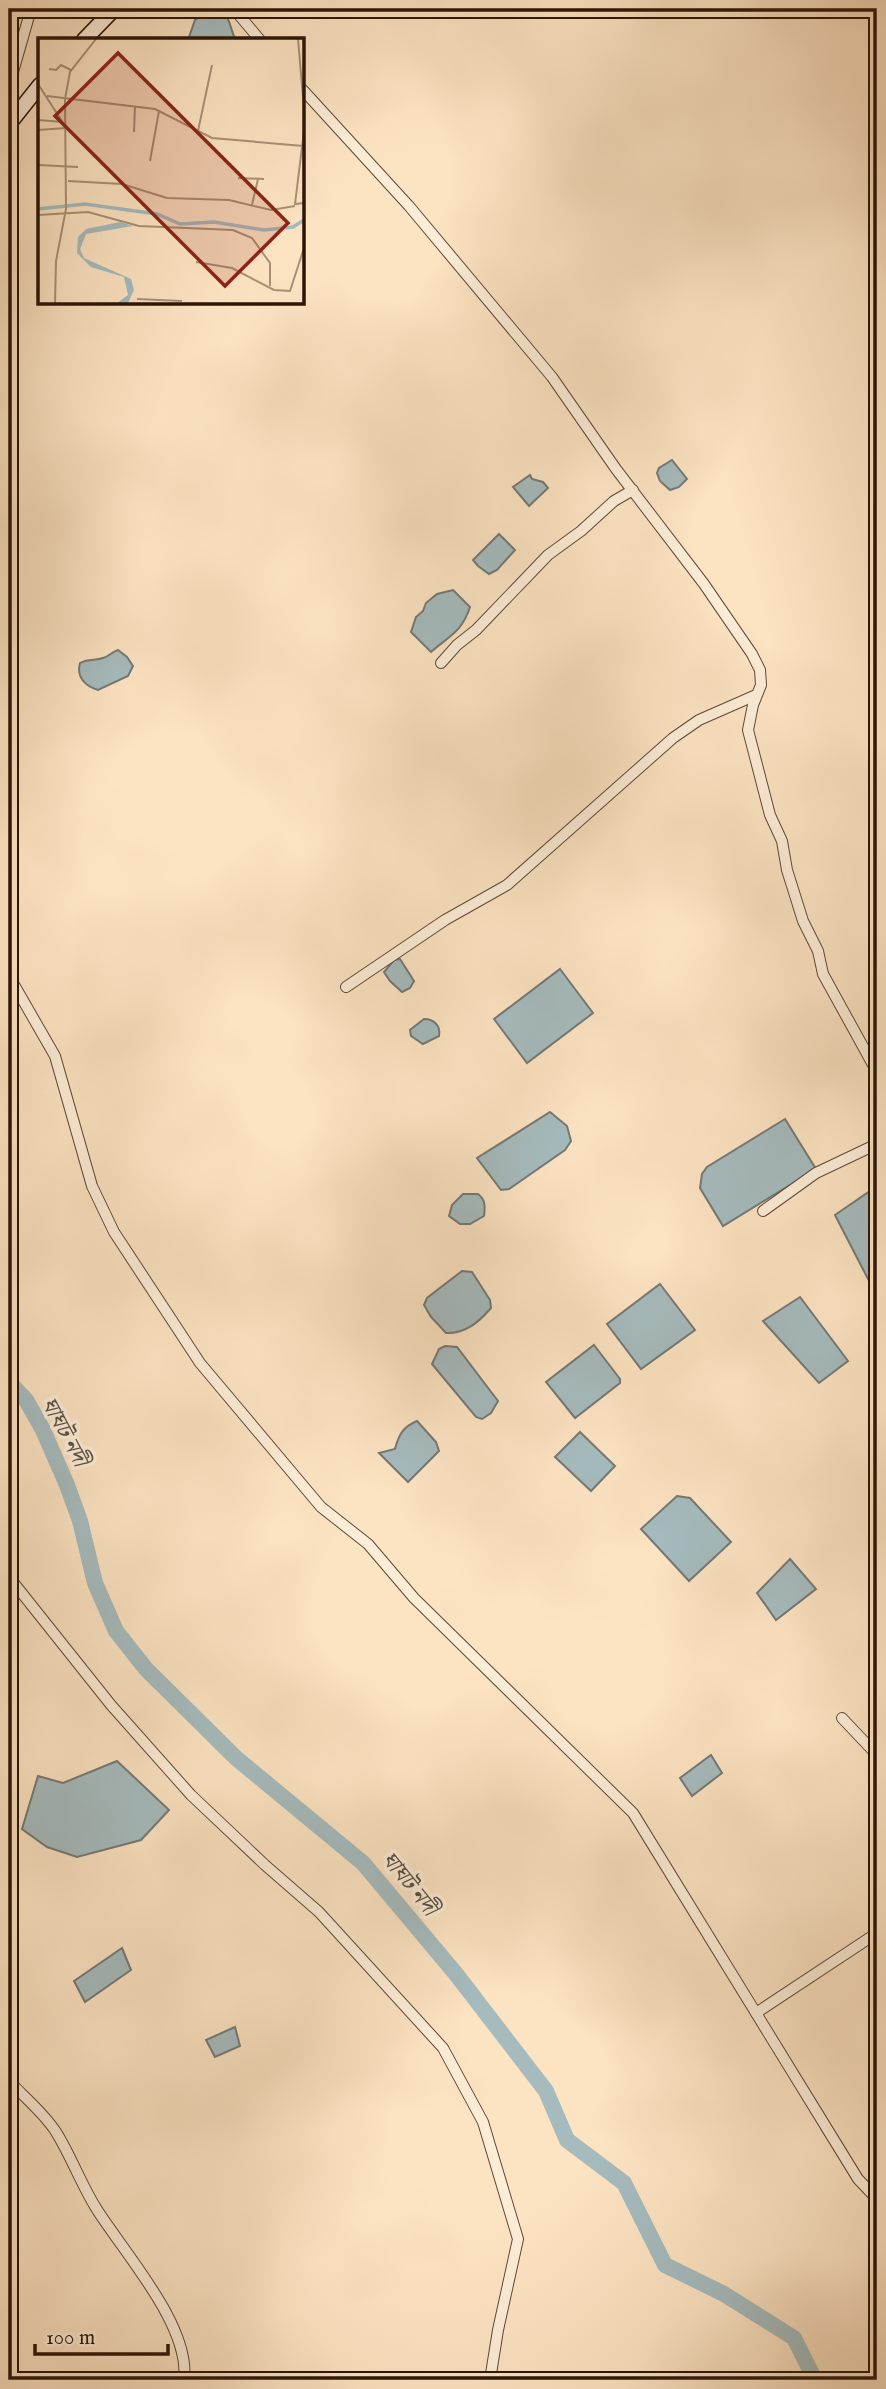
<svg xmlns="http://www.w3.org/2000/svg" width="886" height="2389" font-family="'IM FELL English','Noto Serif Bengali',serif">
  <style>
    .water { fill: #a5bbbe; stroke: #747975; stroke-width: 2 }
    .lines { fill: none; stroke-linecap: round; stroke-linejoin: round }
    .river { stroke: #a5bbbe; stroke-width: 16 }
    .street-casing { stroke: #5f4836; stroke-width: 12 }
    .secondary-casing { stroke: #2b1507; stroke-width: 17 }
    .street { stroke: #fdedd7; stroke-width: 10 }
    .secondary { stroke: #fdedd7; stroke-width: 14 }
    .labels { text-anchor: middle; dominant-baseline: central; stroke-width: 7; stroke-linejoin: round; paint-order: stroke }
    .water-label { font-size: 23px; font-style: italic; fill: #564f47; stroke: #fdedd7 }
    .inset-river { fill: none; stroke: #a5bbbe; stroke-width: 3.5 }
    .inset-road { fill: none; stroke: #a89177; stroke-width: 2 }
    .view { fill: #8f2418; fill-opacity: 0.15; stroke: #8f2418; stroke-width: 3.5 }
    .inset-edge { fill: none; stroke: #2b1507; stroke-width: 3.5 }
  </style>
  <rect width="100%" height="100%" fill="#fce3c2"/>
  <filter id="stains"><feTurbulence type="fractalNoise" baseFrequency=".00286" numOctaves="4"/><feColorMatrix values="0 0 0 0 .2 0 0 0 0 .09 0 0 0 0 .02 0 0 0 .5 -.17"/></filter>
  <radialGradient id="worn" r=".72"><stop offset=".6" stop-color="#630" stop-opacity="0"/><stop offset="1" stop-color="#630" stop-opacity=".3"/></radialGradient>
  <g class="water">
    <path d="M212,9C234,15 227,25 236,40H188L195,20Z"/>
    <polygon points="672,460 687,479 679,487 670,490 660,481 657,473 659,468"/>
    <polygon points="530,475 532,479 543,482 548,488 529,506 513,487"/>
    <polygon points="499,534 515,550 497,570 489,574 478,566 473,560"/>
    <path d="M453,590L470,607C462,632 449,636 431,652L411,632L416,617L423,611L426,603L437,594Z"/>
    <path d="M118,650L127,657L133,666L128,676L98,690C85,686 76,677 80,663C89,658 95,661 103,658C109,657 111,652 118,650Z"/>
    <polygon points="400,959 414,981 410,988 402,992 390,981 384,972 394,960"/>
    <polygon points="560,969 593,1013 527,1063 494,1019"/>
    <path d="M424,1019C434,1019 441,1026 439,1036L423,1044L411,1036L410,1030Z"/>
    <polygon points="550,1112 567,1126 571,1141 565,1150 509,1189 501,1190 477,1158"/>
    <polygon points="785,1119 816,1169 723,1226 700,1188 702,1174 707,1167"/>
    <polygon points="870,1191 877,1205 877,1272 868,1279 835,1215"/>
    <path d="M463,1194H478C486,1200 485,1207 484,1216L470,1224H460L449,1216L452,1205Z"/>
    <path d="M462,1271L472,1272L490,1300L491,1308C479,1322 465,1334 446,1333L431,1317L424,1305L427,1298Z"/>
    <polygon points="660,1284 695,1330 641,1369 607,1324"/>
    <polygon points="800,1297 848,1361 819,1383 763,1321"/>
    <polygon points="594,1345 620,1379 620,1383 575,1418 546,1382"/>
    <polygon points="445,1346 457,1347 498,1401 491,1413 482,1419 476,1417 432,1364 439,1349"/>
    <path d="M417,1421L436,1442L439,1451L408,1482L379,1453L395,1449C399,1434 403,1427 417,1421Z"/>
    <polygon points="580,1432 615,1466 591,1491 555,1457"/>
    <polygon points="677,1496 690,1498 731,1542 689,1581 641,1529"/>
    <polygon points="790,1559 816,1589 776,1620 757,1593"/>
    <polygon points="711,1755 722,1773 692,1796 680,1778"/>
    <polygon points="117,1761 169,1810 141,1840 77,1857 47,1847 22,1829 38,1776 63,1783"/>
    <polygon points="122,1948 131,1970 85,2002 74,1981"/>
    <polygon points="235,2027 240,2046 215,2057 206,2040"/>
  </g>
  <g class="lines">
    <polyline class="river" points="9,1382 26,1400 43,1430 67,1485 80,1521 95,1583 116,1631 146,1669 236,1758 363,1863 456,1974 546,2091 567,2140 624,2183 665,2265 724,2294 794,2338 815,2380"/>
    <g class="street-casing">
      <g id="street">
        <polyline points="234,9 260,40"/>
        <polyline points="9,86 31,9"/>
        <polyline points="303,90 409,206 552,377 616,469 704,584 752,654 760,670 761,685 753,705 748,730 770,815 782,841 787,870 803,921 818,951 823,974 877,1072"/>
        <polyline points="441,663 457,645 476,630 548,555 581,531 614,501 633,490"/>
        <polyline points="9,976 55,1056 92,1186 114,1232 200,1363 321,1507 368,1544 414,1598 633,1813 858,2179 877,2199"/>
        <polyline points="346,987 445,920 507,885 673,738 699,720 756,695"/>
        <polyline points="763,1211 816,1173 877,1144"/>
        <polyline points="9,1577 111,1705 191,1795 265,1865 319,1912 443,2048 483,2122 518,2239 498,2330 490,2380"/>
        <polyline points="842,1718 877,1755"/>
        <polyline points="756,2013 877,1933"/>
        <path d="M9,2081C24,2097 44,2113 56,2132C71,2156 81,2184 96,2208C124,2253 191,2326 184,2380"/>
      </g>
    </g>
    <g class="secondary-casing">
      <g id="secondary">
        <polyline points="84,40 114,9"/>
        <polyline points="9,124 40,85"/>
      </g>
    </g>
    <use href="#street" class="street"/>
    <use href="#secondary" class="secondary"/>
  </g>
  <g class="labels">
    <g class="water-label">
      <text transform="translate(64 1432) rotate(62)">ঘাঘট নদী</text>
      <text transform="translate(409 1884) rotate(51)">ঘাঘট নদী</text>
    </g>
  </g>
  <g transform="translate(38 38)">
    <rect width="266" height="266" fill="#fce3c2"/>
    <path d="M82,184L95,188L48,196L42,211L46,220L93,241L96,252L90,265H79L90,257L86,239L53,229L39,215L40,199L48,191Z" fill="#a5bbbe"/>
    <path class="inset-river" d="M0,171L47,166L119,176L142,186L176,184L226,192L255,189L266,182"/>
    <path class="inset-road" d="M260,1L266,71M11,31L18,32L23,27L33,32M0,46L27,88M9,58L117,71L174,100L265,108M0,82L25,84M0,92L28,90M160,93L174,27M266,93L257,166L266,165M96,94L97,68M112,123L121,73M0,127L40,129M200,140L226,141M30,143L84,146L129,160L191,162L233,172L257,168M214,167L220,141M0,177L50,174L101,188L195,192L214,200L232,225V248M158,224L194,230L236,252L252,253L266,210M99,261L144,263M17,265L18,223L28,171L27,61L32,34L58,1"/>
    <path class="view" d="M80,15L250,185L187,248L17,78Z"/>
    <rect width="266" height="266" class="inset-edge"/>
  </g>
  <rect width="886" height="2389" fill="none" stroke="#fce3c2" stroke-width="35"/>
  <rect x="10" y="10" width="865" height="2368" fill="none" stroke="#2b1507" stroke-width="3.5"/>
  <rect x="18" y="18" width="851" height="2354" fill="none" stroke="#2b1507" stroke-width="2"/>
  <path d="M35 2344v10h133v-10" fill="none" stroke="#2b1507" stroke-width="3.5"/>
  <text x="46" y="2344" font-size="21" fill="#2b1507" stroke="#fdedd7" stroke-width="5" paint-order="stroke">100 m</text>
  <rect width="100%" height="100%" filter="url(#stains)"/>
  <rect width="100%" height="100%" fill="url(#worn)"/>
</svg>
